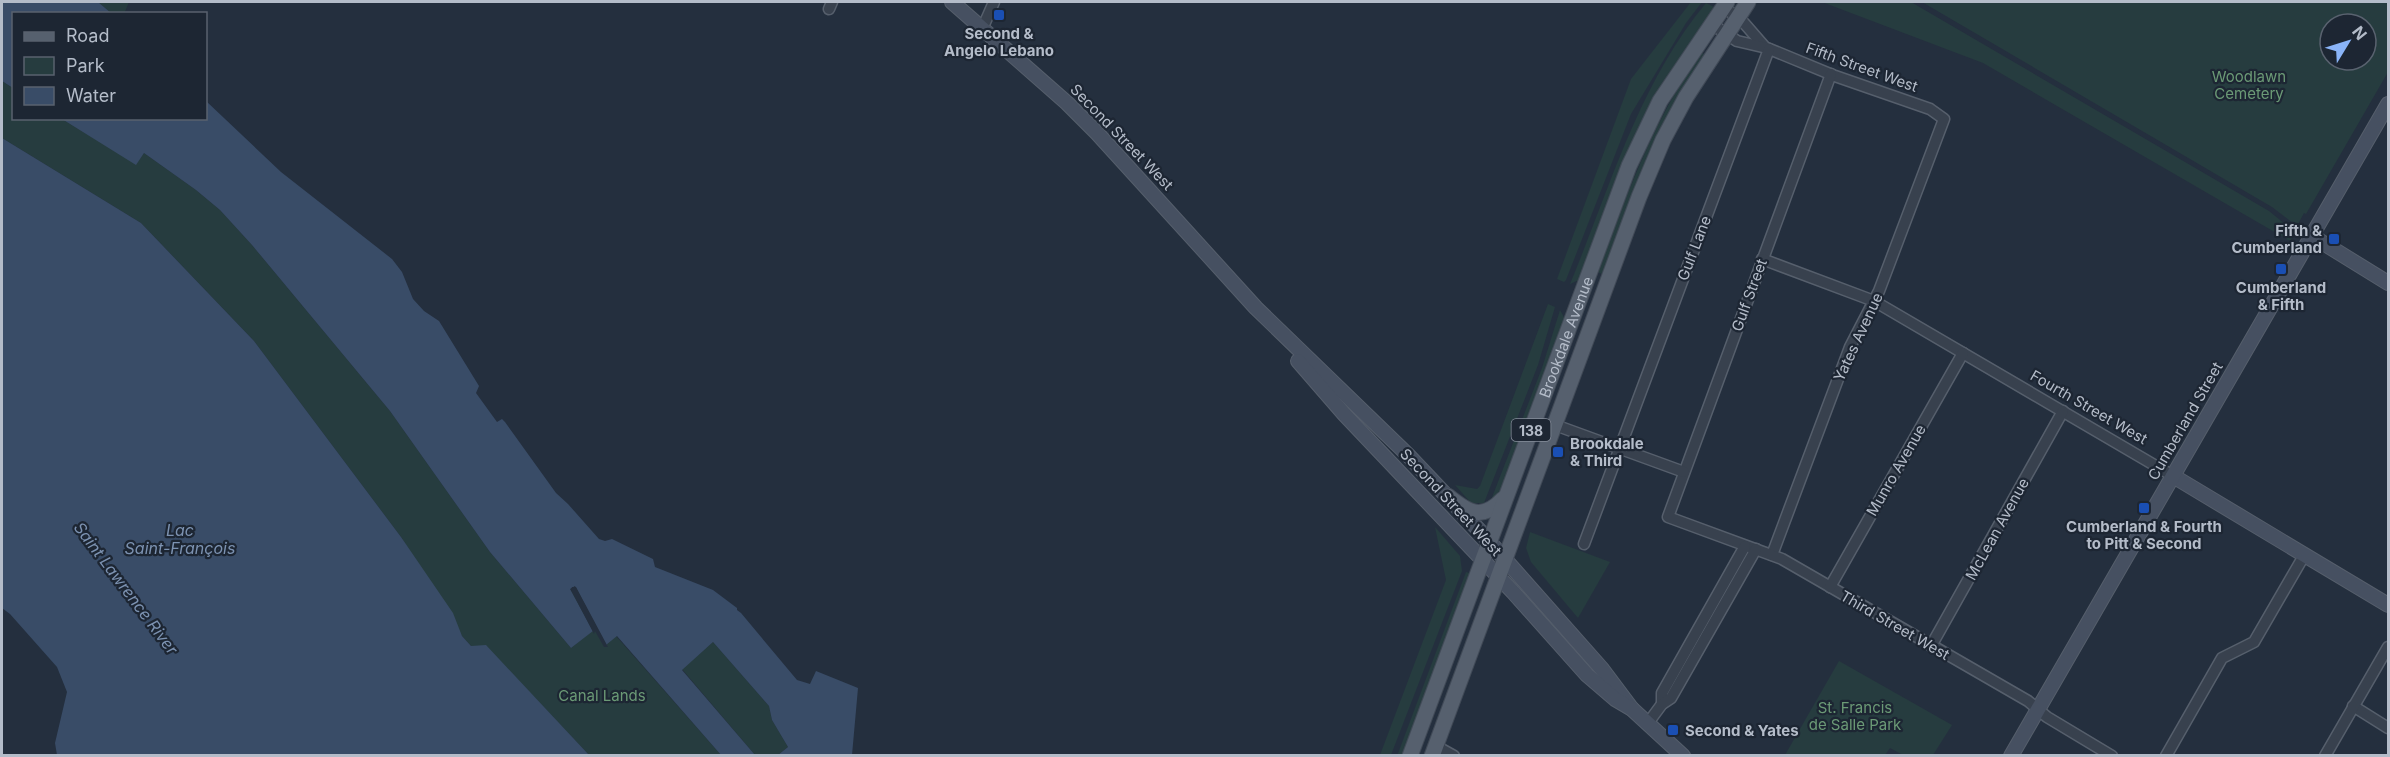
<svg xmlns="http://www.w3.org/2000/svg" width="2390" height="757" font-family="Inter,sans-serif">
  <style>
    .green { fill: #263c3f; fill-rule: evenodd }
    .water { fill: #394c67 }
    .pier { fill: #242f3e }
    .lines { fill: none; stroke-linecap: round; stroke-linejoin: round }
    .street-casing { stroke: #565f6c; stroke-width: 13 }
    .secondary-casing { stroke: #565f6c; stroke-width: 16 }
    .primary-casing { stroke: #414a57; stroke-width: 17 }
    .street { stroke: #38414e; stroke-width: 10 }
    .secondary { stroke: #465061; stroke-width: 14 }
    .primary { stroke: #56606e; stroke-width: 15 }
    .transit-dot { fill: #1a4fb4; stroke: #1d2633; stroke-width: 2 }
    .labels { text-anchor: middle; dominant-baseline: central; stroke-width: 4.5; stroke-linejoin: round; paint-order: stroke }
    .shield { fill: #1d2633; stroke: #878f9c; stroke-width: 1.5 }
    .shield-label { font-size: 14px; font-weight: bold; fill: #b4bcc9 }
    .poi-label { font-size: 15px; font-weight: bold; fill: #b4bcc9; stroke: #1d2633 }
    .street-label { font-size: 15px; fill: #b4bcc9; stroke: #1d2633 }
    .park-label { font-size: 15px; fill: #6b9a76; stroke: #1d2633 }
    .water-label { font-size: 16px; font-style: italic; fill: #7c92b1; stroke: #1d2633 }
  </style>
  <rect width="100%" height="100%" fill="#242f3e"/>
  <g class="green">
    <polygon points="98,2 129,2 124,14 111,13"/>
    <polygon points="1691,2 1702,2 1686,23 1631,114 1566,280 1564,282 1557,279 1631,79"/>
    <polygon points="1822,2 1911,2 2269,211 2296,233 2290,241 1983,63"/>
    <path d="M1922,2H2388V72L2306,214L2304,213L2297,226L2272,207ZM2330,24H2366V60H2330Z"/>
    <path d="M1706,3L1714,7L1662,88L1579,280L1570,284C1610,188 1638,85 1706,3Z"/>
    <path d="M1701,52L1705,55L1675,102L1655,140L1609,259L1602,274L1598,272C1628,192 1652,123 1701,52Z"/>
    <polygon points="2,81 13,88 14,118 62,119 136,164 144,153 196,190 220,210 252,245 390,411 490,552 571,648 592,631 570,589 607,644 616,636 721,755 589,755 486,646 471,646 462,636 401,537 254,341 141,223 2,138"/>
    <polygon points="1548,304 1555,307 1538,365 1484,503 1471,503 1455,485 1477,489 1480,486"/>
    <polygon points="1560,310 1565,319 1501,492 1491,500 1542,368"/>
    <polygon points="1435,527 1460,556 1462,571 1391,755 1380,755 1446,580"/>
    <polygon points="1530,532 1610,562 1578,618 1531,562 1526,548"/>
    <polygon points="1466,572 1470,573 1468,581 1404,755 1397,756"/>
    <polygon points="713,642 769,706 772,720 788,747 778,755 755,755 682,669"/>
    <polygon points="1839,661 1952,725 1933,755 1903,755 1890,748 1885,755 1785,755"/>
  </g>
  <g class="water">
    <polygon points="2,2 98,2 111,13 14,14 13,88 2,81"/>
    <polygon points="206,101 281,172 392,259 402,272 413,299 424,311 439,321 479,386 476,393 497,422 502,419 505,422 556,493 568,504 599,539 605,541 612,539 653,559 655,567 713,590 737,608 737,610 741,613 797,680 810,684 816,671 858,688 852,755 778,755 788,747 772,720 769,706 713,642 682,670 755,755 721,755 617,636 606,645 575,586 570,589 593,631 571,648 490,552 390,411 252,245 220,210 196,190 144,153 136,165 62,119 206,118"/>
    <polygon points="2,138 141,223 254,341 401,537 453,613 462,636 471,646 486,645 589,755 57,755 55,743 67,692 57,667 10,614 2,608"/>
  </g>
  <polygon class="pier" points="572,587 576,587 608,647 604,647 595,631 594,634 571,590"/>
  <g class="lines">
    <g class="street-casing">
      <g id="street">
        <polyline points="1724,7 1744,23 1764,46"/>
        <polyline points="829,9 832,2"/>
        <polyline points="1713,25 1737,41 1767,48 1835,76 1930,109 1944,119 1879,291 1850,347 1772,555"/>
        <polyline points="983,27 994,2"/>
        <polyline points="1831,74 1668,517 1782,559 2028,701 2047,717 2112,756"/>
        <polyline points="1762,259 1874,301 2173,476"/>
        <polyline points="1555,425 1684,472"/>
        <polyline points="1584,544 1769,49"/>
        <polyline points="1830,587 1963,353"/>
        <polyline points="1931,646 2063,411"/>
        <polyline points="1662,704 1662,693 1745,546"/>
        <polyline points="2353,706 2388,728"/>
        <polyline points="1648,723 1662,704 1671,698 1756,549"/>
        <polyline points="1436,746 1454,756"/>
        <polyline points="2166,756 2222,658 2254,642 2305,554"/>
        <polyline points="2325,756 2388,647"/>
      </g>
    </g>
    <g class="secondary-casing">
      <g id="secondary">
        <polyline points="952,2 1067,103 1097,133 1256,308 1408,455 1480,531 1602,669 1632,709"/>
        <polyline points="2312,236 2388,283"/>
        <polyline points="1298,361 1344,414 1513,592 1587,675 1615,699 1632,709 1683,756"/>
        <polyline points="2173,476 2388,605"/>
        <polyline points="2011,756 2388,104"/>
      </g>
    </g>
    <g class="primary-casing">
      <g id="primary">
        <path d="M1448,496C1469,513 1482,521 1503,499"/>
        <path id="s1" d="M1410,756L1629,166L1660,101L1727,2"/>
        <polyline points="1432,756 1639,197 1663,140 1686,97 1748,2"/>
      </g>
    </g>
    <use href="#street" class="street"/>
    <use href="#secondary" class="secondary"/>
    <use href="#primary" class="primary"/>
  </g>
  <g class="transit-dot">
    <rect x="993" y="9" width="12" height="12" rx="3"/>
    <rect x="2328" y="233" width="12" height="12" rx="3"/>
    <rect x="2275" y="263" width="12" height="12" rx="3"/>
    <rect x="1552" y="446" width="12" height="12" rx="3"/>
    <rect x="2138" y="502" width="12" height="12" rx="3"/>
    <rect x="1667" y="724" width="12" height="12" rx="3"/>
  </g>
  <g class="labels">
    <rect class="shield" x="1511.5" y="419" width="39" height="22" rx="4.5"/>
    <g class="shield-label">
      <text x="1531" y="430">138</text>
    </g>
    <g class="poi-label">
      <text x="999" y="33">Second &amp;<tspan x="999" dy="17">Angelo Lebano</tspan></text>
      <text x="2322" y="230" text-anchor="end">Fifth &amp;<tspan x="2322" dy="17">Cumberland</tspan></text>
      <text x="2281" y="287">Cumberland<tspan x="2281" dy="17">&amp; Fifth</tspan></text>
      <text x="1570" y="443" text-anchor="start">Brookdale<tspan x="1570" dy="17">&amp; Third</tspan></text>
      <text x="2144" y="526">Cumberland &amp; Fourth<tspan x="2144" dy="17">to Pitt &amp; Second</tspan></text>
      <text x="1685" y="730" text-anchor="start">Second &amp; Yates</text>
    </g>
    <g class="street-label">
      <text transform="translate(1862 67) rotate(20)">Fifth Street West</text>
      <text transform="translate(1122 137) rotate(46)">Second Street West</text>
      <text transform="translate(1694 248) rotate(-69)">Gulf Lane</text>
      <text transform="translate(1749 295) rotate(-70)">Gulf Street</text>
      <text stroke="none"><textPath href="#s1" startOffset="447">Brookdale Avenue</textPath></text>
      <text transform="translate(1858 337) rotate(-65)">Yates Avenue</text>
      <text transform="translate(2089 407) rotate(30)">Fourth Street West</text>
      <text transform="translate(2185 421) rotate(-60)">Cumberland Street</text>
      <text transform="translate(1896 470) rotate(-60)">Munro Avenue</text>
      <text transform="translate(1451 502) rotate(47)">Second Street West</text>
      <text transform="translate(1997 529) rotate(-61)">McLean Avenue</text>
      <text transform="translate(1895 625) rotate(30)">Third Street West</text>
    </g>
    <g class="park-label">
      <text x="2249" y="76">Woodlawn<tspan x="2249" dy="17">Cemetery</tspan></text>
      <text x="602" y="695">Canal Lands</text>
      <text x="1855" y="707">St. Francis<tspan x="1855" dy="17">de Salle Park</tspan></text>
    </g>
    <g class="water-label">
      <text x="180" y="530">Lac<tspan x="180" dy="18">Saint-François</tspan></text>
      <text transform="translate(126 588) rotate(53)">Saint Lawrence River</text>
    </g>
  </g>
  <rect width="2390" height="757" fill="none" stroke="#b4bcc9" stroke-width="6"/>
  <rect x="12" y="12" width="195" height="108" fill="#1d2633" stroke="#59626f" stroke-width="1.5"/>
  <rect x="24" y="32" width="30" height="9" fill="#56606e" stroke="#59626f" stroke-width="1.5"/>
  <text x="66" y="42" font-size="18" fill="#b4bcc9">Road</text>
  <rect x="24" y="57" width="30" height="18" fill="#263c3f" stroke="#59626f" stroke-width="1.5"/>
  <text x="66" y="72" font-size="18" fill="#b4bcc9">Park</text>
  <rect x="24" y="87" width="30" height="18" fill="#394c67" stroke="#59626f" stroke-width="1.5"/>
  <text x="66" y="102" font-size="18" fill="#b4bcc9">Water</text>
  <g transform="translate(2348 42) rotate(52)"><circle r="28" fill="#1d2633" stroke="#59626f" stroke-width="1.5"/>
  <path d="M0-4.5L10 22L0 15L-10 22Z" fill="#8ab4f8"/>
  <text y="-9" font-size="16" font-weight="bold" text-anchor="middle" fill="#b4bcc9">N</text>
  </g>
</svg>
